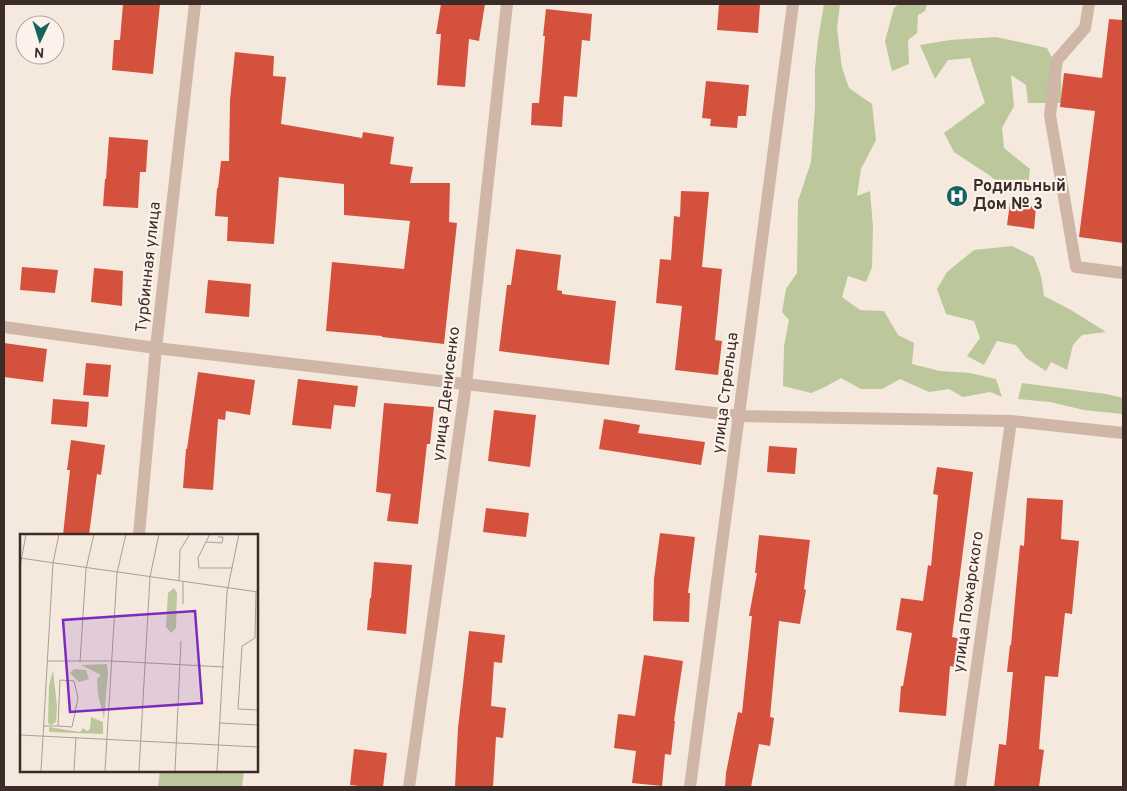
<svg xmlns="http://www.w3.org/2000/svg" width="1127" height="791" font-family="Overpass,sans-serif">
  <style>
    .green { fill: #bcc79b }
    .building { fill: #d4523d }
    .lines { fill: none; stroke-linecap: round; stroke-linejoin: round }
    .minor { stroke: #cfb6a7; stroke-width: 12 }
    .labels { text-anchor: middle; dominant-baseline: central; stroke-width: 4.5; stroke-linejoin: round; paint-order: stroke }
    .poi-label { font-size: 16px; font-weight: bold; fill: #3b2c28; stroke: #fcf2eb; text-anchor: start }
    .street-label { font-size: 16px; fill: #3b2c28; stroke: #fcf2eb }
    .inset-road { fill: none; stroke: #ab9d95; stroke-width: 1 }
    .view { fill: #7b2cbf; fill-opacity: 0.15; stroke: #7b2cbf; stroke-width: 2.5 }
    .inset-edge { fill: none; stroke: #3b2c28; stroke-width: 2.5 }
  </style>
  <rect width="100%" height="100%" fill="#f5e8dd"/>
  <g class="green">
    <polygon points="824,4 840,4 837,29 842,68 849,88 872,104 876,140 861,169 857,196 870,191 873,227 872,267 866,282 848,276 842,297 860,310 884,311 898,335 914,343 912,364 940,371 970,373 996,379 1002,397 990,392 963,397 949,389 929,392 900,379 882,389 861,389 841,378 825,387 811,393 783,386 784,346 789,320 782,312 786,289 797,273 798,201 811,162 815,107 815,69 818,40"/>
    <polygon points="899,4 927,4 925,11 918,15 917,33 908,40 909,64 892,71 885,41 894,8"/>
    <polygon points="996,37 1047,48 1061,75 1062,103 1028,103 1026,85 1011,75 1014,106 1002,128 1004,148 1030,169 1027,193 1005,188 989,175 954,152 944,133 985,103 970,58 948,60 935,79 920,45 950,40"/>
    <polygon points="1012,246 1034,257 1041,276 1044,296 1071,310 1106,332 1082,335 1073,345 1067,370 1051,362 1046,371 1026,358 1016,345 997,341 984,365 967,356 980,338 974,321 946,314 937,289 947,272 974,250"/>
    <polygon points="1022,383 1106,394 1123,398 1123,414 1084,410 1050,402 1018,399"/>
    <polygon points="160,770 244,770 242,787 158,787"/>
  </g>
  <g class="building">
    <polygon points="123,4 160,4 153,74 112,70 114,40 120,40"/>
    <polygon points="441,4 485,4 479,41 469,39 465,87 437,85 441,34 436,34"/>
    <polygon points="719,4 760,4 758,33 717,30"/>
    <polygon points="546,9 592,14 590,41 582,40 577,97 564,96 562,127 531,125 532,103 539,103 545,36 543,36"/>
    <polygon points="1109,19 1123,20 1123,243 1079,237 1095,111 1060,107 1064,73 1102,78"/>
    <polygon points="235,52 274,56 273,76 286,77 281,124 362,138 363,132 394,137 390,164 413,167 410,183 450,183 449,222 457,223 444,344 382,337 382,336 326,331 332,262 404,269 410,221 344,215 344,184 279,177 274,244 227,241 228,217 215,216 217,188 218,188 221,161 229,161 230,100"/>
    <polygon points="706,81 749,85 746,116 738,116 737,128 710,126 711,119 702,118"/>
    <polygon points="109,137 148,140 146,172 140,172 138,208 103,206 105,179 106,179"/>
    <polygon points="681,191 709,192 702,267 722,269 715,340 722,341 718,375 675,370 682,306 656,303 660,259 671,260 674,216 680,217"/>
    <polygon points="1010,203 1036,207 1034,229 1007,225"/>
    <polygon points="516,249 561,255 557,290 562,291 562,294 616,301 609,365 499,351 507,285 511,285"/>
    <polygon points="22,267 58,270 55,293 20,290"/>
    <polygon points="94,268 123,271 122,306 91,302"/>
    <polygon points="208,280 251,284 249,317 205,313"/>
    <polygon points="4,343 47,349 43,382 4,377"/>
    <polygon points="86,363 111,365 108,397 83,395"/>
    <polygon points="198,372 255,380 250,415 226,411 225,420 218,419 213,490 183,488 186,449 187,449"/>
    <polygon points="298,379 358,386 355,407 334,405 331,429 292,425"/>
    <polygon points="53,399 89,402 87,427 51,424"/>
    <polygon points="384,403 434,407 430,444 427,444 418,524 387,521 391,494 376,492"/>
    <polygon points="494,410 536,415 530,467 488,461"/>
    <polygon points="604,419 640,425 638,433 705,442 701,465 599,449"/>
    <polygon points="71,440 105,445 101,475 97,474 89,535 63,535 70,470 67,470"/>
    <polygon points="769,446 797,448 795,474 767,472"/>
    <polygon points="937,467 973,472 952,637 966,640 962,668 950,666 946,716 899,712 901,686 903,686 912,633 896,630 901,598 923,601 928,565 931,566 938,495 933,494"/>
    <polygon points="1027,498 1063,500 1061,539 1079,541 1072,614 1065,613 1058,677 1045,676 1039,749 1044,750 1039,787 994,787 999,744 1006,745 1013,672 1007,672 1010,645 1011,645 1020,545 1024,546"/>
    <polygon points="486,508 529,513 526,537 483,532"/>
    <polygon points="660,533 695,537 688,593 690,593 689,622 653,621 654,579"/>
    <polygon points="759,535 810,540 804,589 806,590 800,624 779,621 770,717 774,718 770,746 759,744 751,787 725,787 726,773 738,712 742,713 752,616 749,616 757,573 755,573"/>
    <polygon points="374,562 412,565 406,634 367,630 370,598 371,598"/>
    <polygon points="469,631 505,635 502,663 494,662 491,706 506,708 503,738 496,737 493,787 455,787 458,728"/>
    <polygon points="644,655 683,661 674,721 675,721 671,755 665,754 662,786 632,783 636,751 614,748 618,714 635,716"/>
    <polygon points="354,749 387,753 383,787 369,787 350,785"/>
  </g>
  <g class="lines">
    <g class="minor">
      <polyline points="1089,4 1085,28 1057,60 1050,115 1076,267 1123,273"/>
      <polyline points="4,327 156,348 740,416 1011,421 1123,433"/>
      <polyline points="139,535 156,348 195,4"/>
      <polyline points="409,787 466,384 507,4"/>
      <polyline points="690,787 793,4"/>
      <polyline points="960,787 1011,421"/>
    </g>
  </g>
  <defs>
    <g id="hospital-disc" transform="scale(1.125)"><circle r="9.5" fill="#186260" stroke="#fcf2eb"/><path d="M-5-5h3v3.5h4V-5h3V5h-3V1.5h-4V5h-3Z" fill="#fff"/></g>
  </defs>
  <g fill-rule="evenodd">
    <use href="#hospital-disc" x="957" y="196"/>
  </g>
  <g class="labels">
    <g class="poi-label">
      <text x="973" y="187">Родильный<tspan x="973" dy="18">Дом № 3</tspan></text>
    </g>
    <g class="street-label">
      <text transform="translate(149 267) rotate(-84)">Турбинная улица</text>
      <text transform="translate(726 393) rotate(-83)">улица Стрельца</text>
      <text transform="translate(447 394) rotate(-83)">улица Денисенко</text>
      <text transform="translate(969 602) rotate(-82)">улица Пожарского</text>
    </g>
  </g>
  <g transform="translate(20 534)">
    <rect width="238" height="238" fill="#f5e8dd"/>
    <path d="M154,54L157,59L156,94L151,99L146,93L148,59ZM87,130L88,139L84,185L78,160L77,145L81,141L61,131ZM54,135L66,136L69,145L59,148L50,139ZM33,136L37,172L36,188L31,191L28,189L29,152ZM71,183L83,188V200L29,198V193L60,198L63,194L67,197L70,195Z" fill="#bcc79b"/>
    <path class="inset-road" d="M190,0L178,24L179,34H212M186,8L202,9L203,3H198M0,24L238,58M0,33L6,0M159,47L160,16L170,0M236,58L235,104L222,112L218,175L238,176M163,70V48M27,127H92L204,133M60,128L66,35L74,0M200,189L238,191M23,192H38L40,146L54,147L58,164L52,193L38,192M0,201L238,213M21,237L33,29L39,0M54,237L56,203M85,237L97,39L106,0M119,237L130,43L139,0M155,237L161,107M197,237L207,58L219,0"/>
    <path class="view" d="M175,77L182,169L50,178L43,86Z"/>
    <rect width="238" height="238" class="inset-edge"/>
  </g>
  <rect width="1127" height="791" fill="none" stroke="#3b2c28" stroke-width="10"/>
  <g transform="translate(40 40) rotate(184)"><circle r="24" fill="#fcf2eb" stroke="#afa39d"/>
  <path d="M0-4L9 19L0 12L-9 19Z" fill="#186260"/>
  <text y="-8" font-size="14" font-weight="bold" text-anchor="middle" fill="#3b2c28">N</text>
  </g>
</svg>
